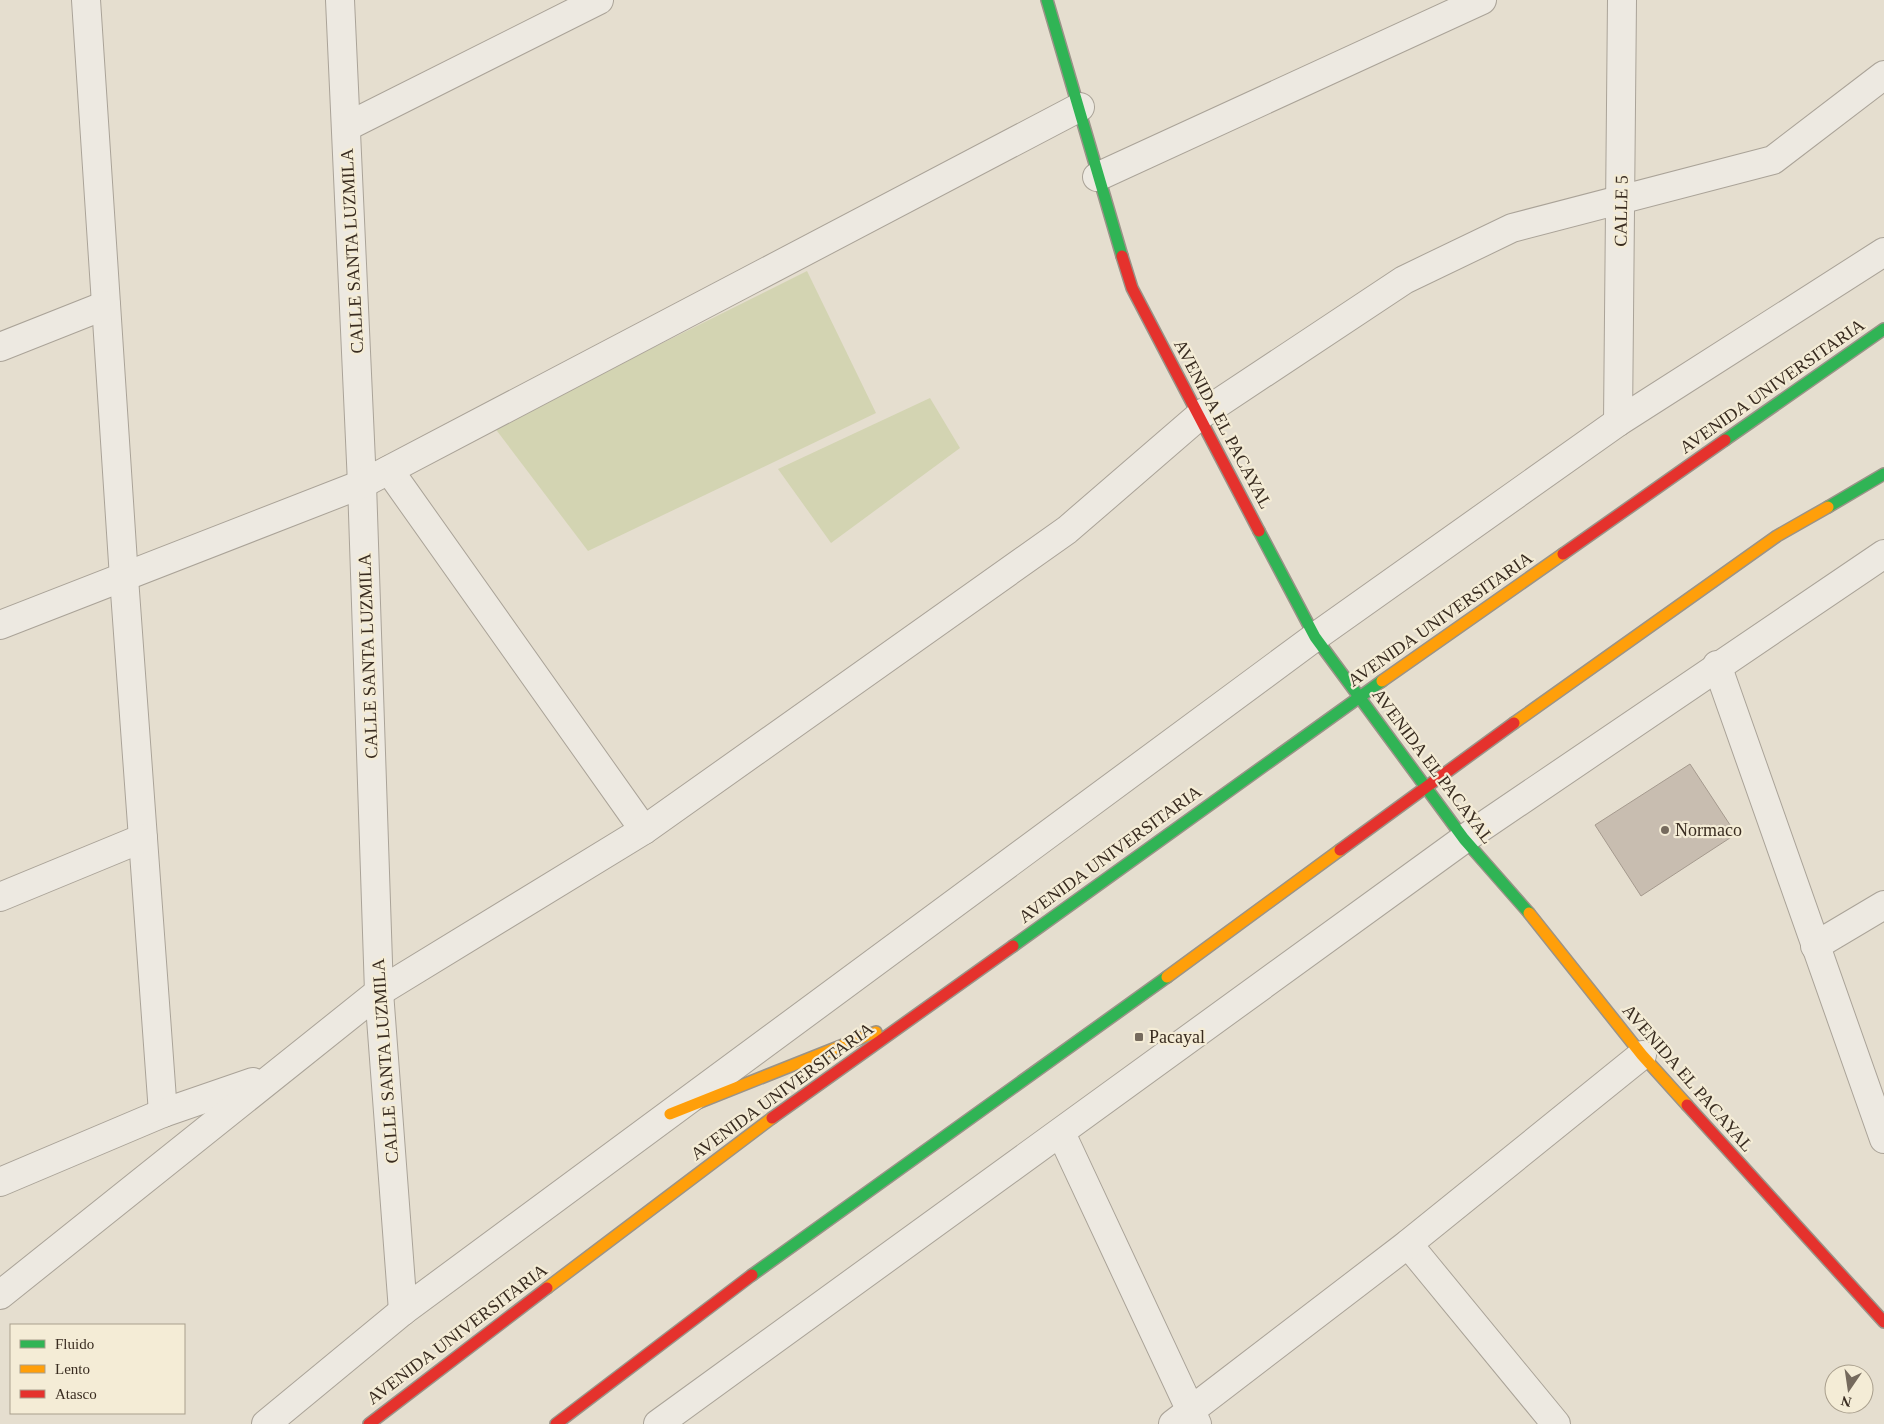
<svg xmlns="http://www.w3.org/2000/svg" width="1884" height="1424" viewBox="0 0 1884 1424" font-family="Georgia,serif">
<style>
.green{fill:#d3d4b2}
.building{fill:#c8bdb0;stroke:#a59a8e}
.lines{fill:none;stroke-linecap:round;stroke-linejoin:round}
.street-casing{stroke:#aaa398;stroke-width:30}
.fast-casing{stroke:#9a9388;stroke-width:14}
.slow-casing{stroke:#9a9388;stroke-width:14}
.jam-casing{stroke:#9a9388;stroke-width:14}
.street{stroke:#ede9e1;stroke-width:28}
.fast{stroke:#30b455;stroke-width:11}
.slow{stroke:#ff9f0a;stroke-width:11}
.jam{stroke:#e5322d;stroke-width:11}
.poi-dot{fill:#756a5d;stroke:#f4ecd6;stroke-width:2}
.labels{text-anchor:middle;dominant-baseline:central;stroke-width:4.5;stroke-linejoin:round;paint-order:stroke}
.street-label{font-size:18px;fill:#392c20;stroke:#f4ecd6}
.poi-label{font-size:18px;fill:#392c20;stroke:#f4ecd6;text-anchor:start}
</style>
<rect width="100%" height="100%" fill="#e5decf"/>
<g class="green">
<path d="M807,271l69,142 -288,138 -94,-124z"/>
<path d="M930,398l30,50 -129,95 -53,-74z"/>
</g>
<path class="building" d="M1690,764l46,70 -95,62 -46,-71z"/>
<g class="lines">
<g class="street-casing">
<g id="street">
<path d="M86,0l38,578 39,535"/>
<path d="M340,0l22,484 17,508 24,319"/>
<path d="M346,127l253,-127"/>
<path d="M1097,177l385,-177"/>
<path d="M0,347l106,-42"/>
<path d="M1618,422l4,-422"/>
<path d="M389,470l255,360"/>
<path d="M0,625l362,-141 718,-377"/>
<path d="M1717,665l167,474"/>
<path d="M0,897l143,-59"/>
<path d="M1815,946l69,-41"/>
<path d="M1061,1133l136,291"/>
<path d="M0,1182l163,-69 90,-31"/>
<path d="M1408,1244l148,180"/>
<path d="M0,1295l379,-303 265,-162 423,-300 132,-114 205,-136 108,-52 261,-68 111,-85"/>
<path d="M266,1424l137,-113 912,-674 303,-215 266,-170"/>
<path d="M658,1424l806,-585 420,-285"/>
<path d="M1173,1424l235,-180 234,-189"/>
</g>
</g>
<g class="fast-casing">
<g id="fast">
<path d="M1047,0l75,256"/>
<path d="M1725,440l159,-111"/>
<path d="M1828,507l56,-33"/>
<path d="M1259,531l56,106 149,202 65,74"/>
<path d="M1013,946l369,-265"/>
<path d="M752,1275l415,-298"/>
</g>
</g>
<g class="slow-casing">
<g id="slow">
<path d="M1382,681l181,-127"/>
<path d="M1514,723l263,-187 51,-29"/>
<path d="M1529,913l113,142 45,50"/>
<path d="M1167,977l173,-127"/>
<path d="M670,1114l206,-82"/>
<path d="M547,1288l225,-170"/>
</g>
</g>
<g class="jam-casing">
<g id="jam">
<path d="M1122,256l10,32 127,243"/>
<path d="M1563,554l162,-114"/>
<path d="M1340,850l174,-127"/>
<path d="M1687,1105l197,217"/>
<path d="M772,1118l241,-172"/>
<path d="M369,1424l178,-136"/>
<path d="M556,1424l196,-149"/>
</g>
</g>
<use href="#street" class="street"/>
<use href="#fast" class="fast"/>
<use href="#slow" class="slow"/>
<use href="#jam" class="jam"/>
</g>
<g class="poi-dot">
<circle cx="1665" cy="830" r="5"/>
<rect x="1134" y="1032" width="10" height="10" rx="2.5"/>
</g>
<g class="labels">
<g class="street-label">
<text transform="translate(1621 211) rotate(-89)">CALLE 5</text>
<text transform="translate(352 251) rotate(-93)">CALLE SANTA LUZMILA</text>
<text transform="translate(1772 386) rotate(-35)">AVENIDA UNIVERSITARIA</text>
<text transform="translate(1223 424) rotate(62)">AVENIDA EL PACAYAL</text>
<text transform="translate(1440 619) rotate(-35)">AVENIDA UNIVERSITARIA</text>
<text transform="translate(368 656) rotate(-92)">CALLE SANTA LUZMILA</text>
<text transform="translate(1433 766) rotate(53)">AVENIDA EL PACAYAL</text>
<text transform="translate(1110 854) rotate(-36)">AVENIDA UNIVERSITARIA</text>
<text transform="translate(385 1061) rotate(-94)">CALLE SANTA LUZMILA</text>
<text transform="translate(1688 1078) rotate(49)">AVENIDA EL PACAYAL</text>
<text transform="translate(782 1091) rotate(-36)">AVENIDA UNIVERSITARIA</text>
<text transform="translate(457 1334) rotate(-37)">AVENIDA UNIVERSITARIA</text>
</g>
<g class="poi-label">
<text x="1675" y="830">Normaco</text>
<text x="1149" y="1037">Pacayal</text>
</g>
</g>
<rect x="10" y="1324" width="175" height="90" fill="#f4ecd6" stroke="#a99f8d"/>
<rect x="20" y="1340" width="25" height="8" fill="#30b455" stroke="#a99f8d"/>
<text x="55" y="1349" font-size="15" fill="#392c20">Fluido</text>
<rect x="20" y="1365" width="25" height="8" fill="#ff9f0a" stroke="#a99f8d"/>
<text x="55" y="1374" font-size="15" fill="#392c20">Lento</text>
<rect x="20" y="1390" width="25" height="8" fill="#e5322d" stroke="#a99f8d"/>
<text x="55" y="1399" font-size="15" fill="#392c20">Atasco</text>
<g transform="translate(1849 1389) rotate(193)"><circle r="24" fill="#f4ecd6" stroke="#a99f8d"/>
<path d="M0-4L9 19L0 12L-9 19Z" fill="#756a5d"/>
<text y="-8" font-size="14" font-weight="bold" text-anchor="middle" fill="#392c20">N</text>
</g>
</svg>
